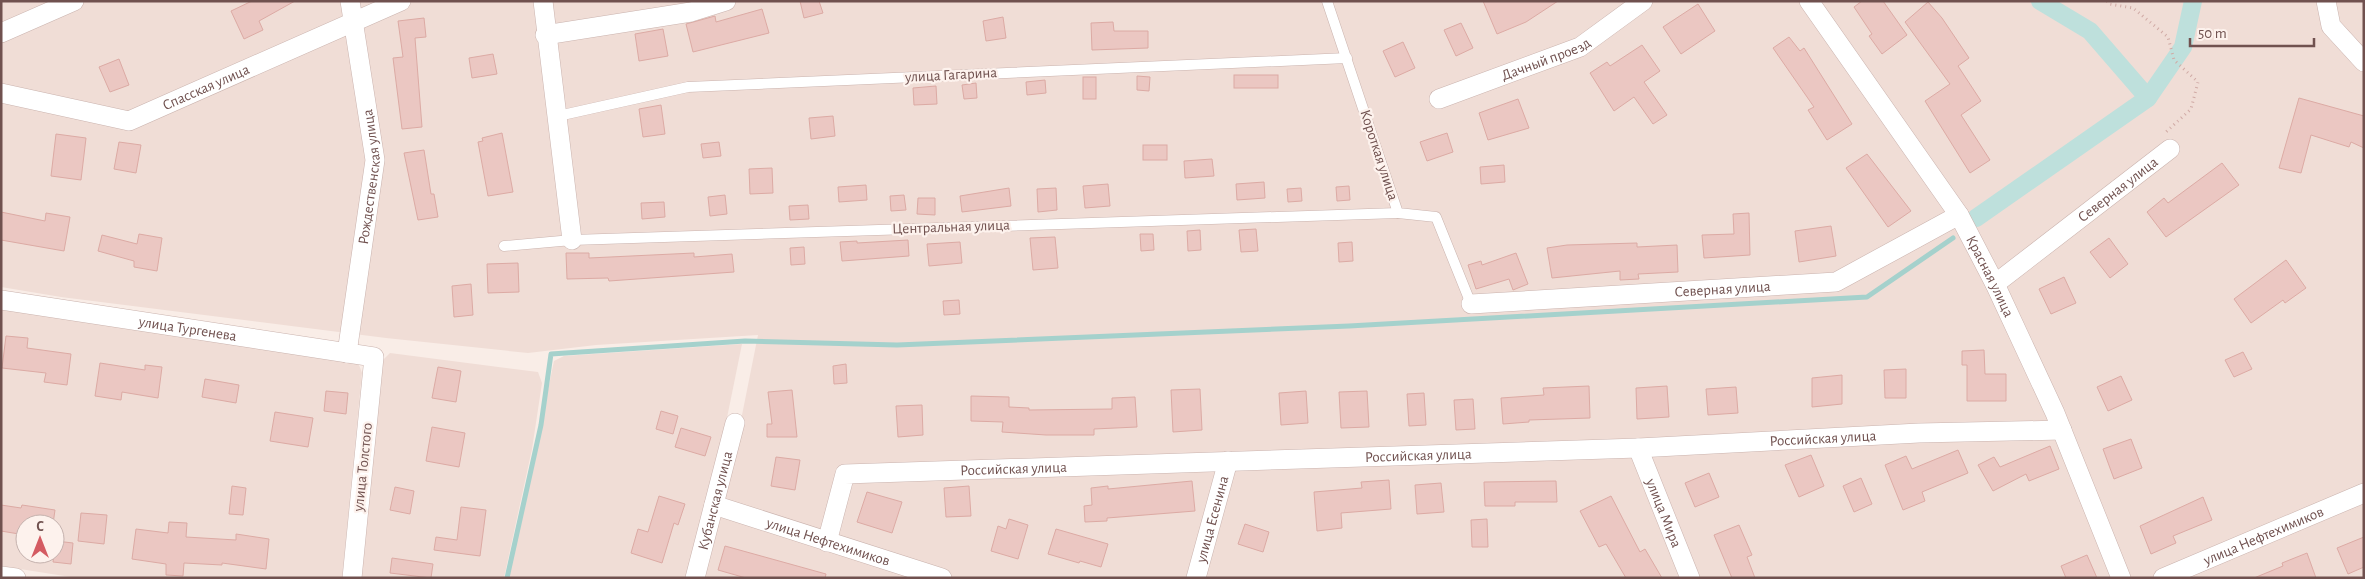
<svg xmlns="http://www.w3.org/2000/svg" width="2365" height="579" viewBox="0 0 2365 579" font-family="'Alegreya Sans',sans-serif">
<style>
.residential{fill:#f0ddd6;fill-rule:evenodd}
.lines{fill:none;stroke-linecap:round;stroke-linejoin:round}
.stream{stroke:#a5d1cc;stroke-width:5}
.canal{stroke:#bee0dc;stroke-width:18}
.building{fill:#ebc7c2;stroke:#dcaaa4}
.lane-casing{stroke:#cab3ae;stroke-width:11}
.street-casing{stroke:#cab3ae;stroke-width:20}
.path{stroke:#d0aaa5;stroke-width:3;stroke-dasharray:1 4;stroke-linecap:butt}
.lane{stroke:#fff;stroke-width:10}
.street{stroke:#fff;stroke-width:19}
.labels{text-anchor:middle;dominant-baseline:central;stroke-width:4.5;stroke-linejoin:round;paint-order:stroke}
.street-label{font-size:15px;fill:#70514f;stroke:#fdf2ed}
</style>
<rect width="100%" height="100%" fill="#f9ede7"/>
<g class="residential">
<path d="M1,1h2363v577h-1662l31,-118 25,-125 -162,10 -68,8 -142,-15 -325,-41 -60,-10z"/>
<path d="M1,303l350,56 8,6 3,8 -20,205h-265l-76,-12zM25,524h30v30h-30z"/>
<path d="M742,344l-24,118 -33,116h-176l45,-217 10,-5z"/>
<path d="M390,353l148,19 4,11 -10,66 -28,129h-148l25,-216z"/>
</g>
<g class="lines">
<path class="stream" d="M507,578l34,-153 10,-71 194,-13 152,4 452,-19 518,-29 86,-59"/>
<g class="canal">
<path d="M2040,1l50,30 58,67"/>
<path d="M1976,218l172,-120 35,-51 10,-46"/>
</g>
</g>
<g class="building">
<path d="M252,1h43l-36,20 4,9 -19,9 -13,-28z"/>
<path d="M800,1h19l4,12 -19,5z"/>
<path d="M1483,1h75l-32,21 -29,12z"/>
<path d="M1862,1h21l24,34 -25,19 -13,-18 3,-2 -18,-27z"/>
<path d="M1928,2l14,16 27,40 -11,8 23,35 -20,14 29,45 -20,13 -45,-72 25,-17 -45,-62z"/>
<path d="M1698,4l17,27 -34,23 -18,-27z"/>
<path d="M762,9l7,24 -76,19 -7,-28 29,-8 1,6z"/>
<path d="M1003,17l3,21 -20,3 -3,-20z"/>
<path d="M424,18l2,19 -11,1 7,89 -20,2 -9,-71 10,-1 -5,-36z"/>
<path d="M1113,22l1,9h34v17l-56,2 -1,-27z"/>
<path d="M1461,23l12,25 -17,8 -12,-26z"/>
<path d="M663,29l5,27 -29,5 -4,-27z"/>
<path d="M1789,37l11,14 4,-3 48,76 -25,16 -19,-30 6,-3 -41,-59z"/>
<path d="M1403,42l12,26 -20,9 -12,-26z"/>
<path d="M1642,45l18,26 -16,11 23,33 -14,9 -19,-27 -20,14 -24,-38 17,-11 3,4z"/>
<path d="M493,54l4,20 -25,4 -3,-20z"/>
<path d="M119,59l10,26 -19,7 -11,-25z"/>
<rect x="1234" y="75" width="44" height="13"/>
<path d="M1137,76l13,1 -1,14 -12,-1z"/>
<rect x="1083" y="77" width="13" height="22"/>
<path d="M1045,80l1,13 -19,2 -1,-13z"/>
<path d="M976,83l1,15 -13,1 -2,-14z"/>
<path d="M936,86l1,18 -23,1 -1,-17z"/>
<path d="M2299,98l65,18v32l-13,-6 -2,5 -38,-12 -10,38 -22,-5z"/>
<path d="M1518,99l11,29 -41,12 -9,-27z"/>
<path d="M661,105l4,29 -22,3 -4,-28z"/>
<path d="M833,116l2,20 -24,3 -2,-21z"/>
<path d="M502,133l11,59 -25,4 -10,-54 5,-1 -1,-3z"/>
<path d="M1447,133l6,19 -26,9 -7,-19z"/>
<path d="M56,134l30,4 -5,42 -30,-4z"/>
<path d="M119,142l22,3 -5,28 -22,-4z"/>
<path d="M719,142l2,14 -18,2 -2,-14z"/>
<rect x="1143" y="145" width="24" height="15"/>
<path d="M424,150l7,44h3l4,23 -20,3 -14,-67z"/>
<path d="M1867,154l44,57 -23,16 -42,-59z"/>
<path d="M1212,159l2,17 -29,2 -1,-17z"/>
<path d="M2222,163l17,22 -73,52 -19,-25 17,-14 4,5z"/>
<path d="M1504,165l1,17 -24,2 -1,-17z"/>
<path d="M772,168l1,25 -23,1 -1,-25z"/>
<path d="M1264,182l1,16 -28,2 -1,-16z"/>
<path d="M1108,184l2,22 -25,2 -2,-22z"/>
<path d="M866,185l1,15 -28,2 -1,-15z"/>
<path d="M1349,186l1,14 -13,1 -1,-14z"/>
<path d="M1009,188l2,18 -49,6 -2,-16z"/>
<path d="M1056,188l1,22 -19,2 -1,-23z"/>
<path d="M1301,188l1,13 -14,1 -1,-13z"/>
<path d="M725,195l2,19 -17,2 -2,-19z"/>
<path d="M904,195l2,15 -15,1 -1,-15z"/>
<path d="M918,198h17v17l-18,-1z"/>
<path d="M664,202l1,15 -23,2 -1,-16z"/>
<path d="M808,205l1,14 -19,1 -1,-14z"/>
<path d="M1,212l44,9 1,-8 24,4 -6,34 -63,-11z"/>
<path d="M1749,213l1,42 -46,3 -2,-23 32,-1 -1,-20z"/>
<path d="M1831,226l5,30 -37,6 -4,-31z"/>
<path d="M1256,229l2,22 -17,1 -2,-22z"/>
<path d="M1200,230l1,20 -13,1 -1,-20z"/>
<path d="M139,234l23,4 -5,33 -23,-4v-6l-36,-10 4,-16 35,9z"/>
<path d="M1140,234h13l1,16 -13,1z"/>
<path d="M1055,237l3,31 -25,2 -3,-32z"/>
<path d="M2109,238l19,26 -18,14 -20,-26z"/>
<path d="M908,240l1,16 -67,5 -2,-19 17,-1v2z"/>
<path d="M960,242l2,21 -33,3 -2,-22z"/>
<path d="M1352,242l1,19 -14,1 -1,-19z"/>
<path d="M1637,243v4l40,-2 1,27 -40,2 1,5 -19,1v-9l-68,7 -5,-30 20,-3z"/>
<path d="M804,247l1,17 -14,1 -1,-17z"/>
<path d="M566,253h23v5l105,-5v4l38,-3 2,18 -125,9 -1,-3 -41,1z"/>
<path d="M1516,253l12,31 -15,6 -4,-11 -33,10 -8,-24 13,-4 1,4z"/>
<path d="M2286,260l20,28 -21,15 -2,-3 -32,23 -17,-24z"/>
<path d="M518,263l1,29 -31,1 -1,-29z"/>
<path d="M2064,277l12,26 -25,11 -12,-25z"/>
<path d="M471,284l2,31 -19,2 -2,-31z"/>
<path d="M959,300l1,14 -16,1 -1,-14z"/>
<path d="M6,336l22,2 -1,10 44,6 -4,31 -23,-3 2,-9 -44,-5z"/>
<path d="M1984,350l1,24h21v27h-39v-36h-5v-14z"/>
<path d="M2243,352l9,17 -18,8 -9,-17z"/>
<path d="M100,363l45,7v-5l17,2 -4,31 -36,-6 -1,8 -26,-4z"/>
<path d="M846,364l1,19 -13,1 -1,-18z"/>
<path d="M438,367l23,4 -5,31 -24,-4z"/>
<path d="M1906,369v29h-21l-1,-28z"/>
<path d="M1842,375v29l-30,3v-29z"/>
<path d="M2121,376l11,24 -24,11 -11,-24z"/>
<path d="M205,379l34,6 -3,18 -34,-6z"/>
<path d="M1589,386l1,32 -61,2v2l-26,2 -2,-26 43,-3 -1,-7z"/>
<path d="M1667,386l2,31 -32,2 -1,-31z"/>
<path d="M1736,387l2,26 -30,2 -2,-26z"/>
<path d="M1200,389l2,41 -29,2 -2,-42z"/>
<path d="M792,390l5,47h-30v-13h5l-4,-32z"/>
<path d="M326,391l22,2 -2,21 -22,-3z"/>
<path d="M1306,391l2,32 -27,2 -2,-32z"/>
<path d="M1367,391l2,36 -28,1 -2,-36z"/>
<path d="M1424,393l2,32 -17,1 -2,-32z"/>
<path d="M971,396l38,1v10l20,1v2l83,-1v-11l23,-1 2,30 -43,2v6h-48l-44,-3 1,-10 -32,-1z"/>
<path d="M1473,399l2,30 -19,1 -2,-30z"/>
<path d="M922,405l1,30 -25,2 -2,-31z"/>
<path d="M661,411l17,5 -5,18 -17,-5z"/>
<path d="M275,412l38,6 -5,29 -38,-6z"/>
<path d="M432,427l33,6 -6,34 -33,-6z"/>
<path d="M681,428l30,9 -6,19 -30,-9z"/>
<path d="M2131,439l11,29 -28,11 -11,-30z"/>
<path d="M2050,446l9,23 -30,12 -3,-7 -33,17 -15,-26 16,-8 6,10z"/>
<path d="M1958,450l10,23 -46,19 3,9 -22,9 -18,-45 21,-9 6,13z"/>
<path d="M1811,455l13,31 -25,11 -14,-32z"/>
<path d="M776,457l24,3 -5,30 -24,-4z"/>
<path d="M1709,473l10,24 -24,10 -10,-24z"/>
<path d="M1861,478l11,26 -18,8 -11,-26z"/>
<path d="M1389,480l2,29 -50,4 1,15 -25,3 -3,-39 48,-4 -1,-6z"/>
<path d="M1192,481l3,30 -88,7v3l-22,1 -1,-16 8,-1 -1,-17 17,-2v3z"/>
<path d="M1556,481l1,21h-42v4h-30l-1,-24z"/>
<path d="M1441,483l3,29 -27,2 -2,-29z"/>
<path d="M232,486l14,2 -3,27 -14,-1z"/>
<path d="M969,486l2,30 -25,1 -2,-29z"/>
<path d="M395,487l19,4 -4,23 -20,-4z"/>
<path d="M867,492l35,10 -10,31 -35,-11z"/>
<path d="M659,496l26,8 -7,21 -4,-2 -12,40 -31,-10 7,-24 10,3z"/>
<path d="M1611,496l29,56 5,-3 17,29h-36l-20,-34 -7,3 -19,-36z"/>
<path d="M2203,497l9,23 -39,16 3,7 -25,11 -11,-28z"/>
<path d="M1,505l20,3 1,-3 33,5 -2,14h-28v11l-24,-4z"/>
<path d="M461,507l25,3 -6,46 -46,-6 2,-13 21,3z"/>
<path d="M81,513l26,2 -3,29 -26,-3z"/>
<path d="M1009,519l19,6 -10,34 -27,-8 7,-25 8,3z"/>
<path d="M1487,519l1,28h-16l-1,-27z"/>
<path d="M169,522l18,1 -1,14 50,3v-6l33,5 -3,30 -44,-6v2l-38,-2 -1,13 -17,-1v-11l-34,-5 4,-30 32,4z"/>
<path d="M1245,524l24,8 -6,20 -25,-8z"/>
<path d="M1739,525l13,30 -5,2 8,21h-23l-18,-43z"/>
<path d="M1056,529l52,15 -7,23 -21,-6 -1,2 -31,-9z"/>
<path d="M2364,537v30l-16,7 -11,-26z"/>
<path d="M56,541l17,2 -2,21 -18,-2z"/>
<path d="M725,546l101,28 -1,4h-79l-28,-8z"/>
<path d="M2307,553l9,25h-62l29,-12 -1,-3z"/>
<path d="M2087,555l10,23h-31l-5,-12z"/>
<path d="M392,558l41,6 -2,14 -41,-5z"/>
</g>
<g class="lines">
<g class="lane-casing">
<g id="lane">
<path d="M1327,1l71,212 38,4 35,87"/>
<path d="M558,116l130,-29 659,-29"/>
<path d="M504,246l68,-6 826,-27"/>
</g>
</g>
<g class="street-casing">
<g id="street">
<path d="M543,1l29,239"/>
<path id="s1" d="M1809,1l150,214 36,69 60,129 66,165"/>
<path d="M2326,1l5,25 33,36"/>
<path d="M1,33l73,-32"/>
<path d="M545,35l146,-23 35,-11"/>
<path id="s2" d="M1,93l128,28 272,-120"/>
<path id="s3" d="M1439,99l141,-52 63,-46"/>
<path id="s4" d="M1995,284l175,-135"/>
<path id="s5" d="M1,300l373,57 -22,221"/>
<path id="s6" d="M1471,304l365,-22 123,-67"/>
<path id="s7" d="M347,353l28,-193 -25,-159"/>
<path id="s8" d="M1638,448l52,130"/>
<path id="s9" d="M714,505l228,73"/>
<path id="s10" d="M827,542l18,-68 793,-26 281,-15 143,-3"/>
<path d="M1,576l15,2"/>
<path id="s11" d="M695,578l40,-155"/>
<path id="s12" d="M1196,578l32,-117"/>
<path id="s13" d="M2163,578l201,-85"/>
</g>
</g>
<path class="path" d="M2107,1l2,3 24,4 35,29 6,23 24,22 -7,27 -25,23"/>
<use href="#lane" class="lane"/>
<use href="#street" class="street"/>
</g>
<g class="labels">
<g class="street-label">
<text stroke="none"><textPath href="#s3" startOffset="114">Дачный проезд</textPath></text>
<text transform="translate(951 75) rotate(-3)">улица Гагарина</text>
<text stroke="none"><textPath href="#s2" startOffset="215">Спасская улица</textPath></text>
<text transform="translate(1379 155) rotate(72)">Короткая улица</text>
<text stroke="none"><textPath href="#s7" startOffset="178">Рождественская улица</textPath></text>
<text stroke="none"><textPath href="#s4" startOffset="155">Северная улица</textPath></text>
<text transform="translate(951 227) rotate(-2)">Центральная улица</text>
<text stroke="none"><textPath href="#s1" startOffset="330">Красная улица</textPath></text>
<text stroke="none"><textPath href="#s6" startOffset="252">Северная улица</textPath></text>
<text stroke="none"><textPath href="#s5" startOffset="189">улица Тургенева</textPath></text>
<text stroke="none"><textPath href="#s10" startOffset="1049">Российская улица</textPath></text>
<text stroke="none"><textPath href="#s10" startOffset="644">Российская улица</textPath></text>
<text transform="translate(363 467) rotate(-84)">улица Толстого</text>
<text stroke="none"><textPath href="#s10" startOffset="239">Российская улица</textPath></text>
<text stroke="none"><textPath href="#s11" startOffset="80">Кубанская улица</textPath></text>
<text stroke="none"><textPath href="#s8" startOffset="70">улица Мира</textPath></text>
<text stroke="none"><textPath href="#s12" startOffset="61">улица Есенина</textPath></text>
<text stroke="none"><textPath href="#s13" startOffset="109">улица Нефтехимиков</textPath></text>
<text stroke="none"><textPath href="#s9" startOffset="120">улица Нефтехимиков</textPath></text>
</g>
</g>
<rect width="2365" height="579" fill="none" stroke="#70514f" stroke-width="5"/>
<g transform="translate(40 539)"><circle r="24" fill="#fdf2ed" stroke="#c5b2ae"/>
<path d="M0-4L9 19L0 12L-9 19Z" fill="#d45b62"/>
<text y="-8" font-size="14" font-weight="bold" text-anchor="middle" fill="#70514f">С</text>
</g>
<path d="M2190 38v8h124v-8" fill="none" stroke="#70514f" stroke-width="2.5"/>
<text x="2198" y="38" font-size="15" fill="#70514f" stroke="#fdf2ed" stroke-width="4" paint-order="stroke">50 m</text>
</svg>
